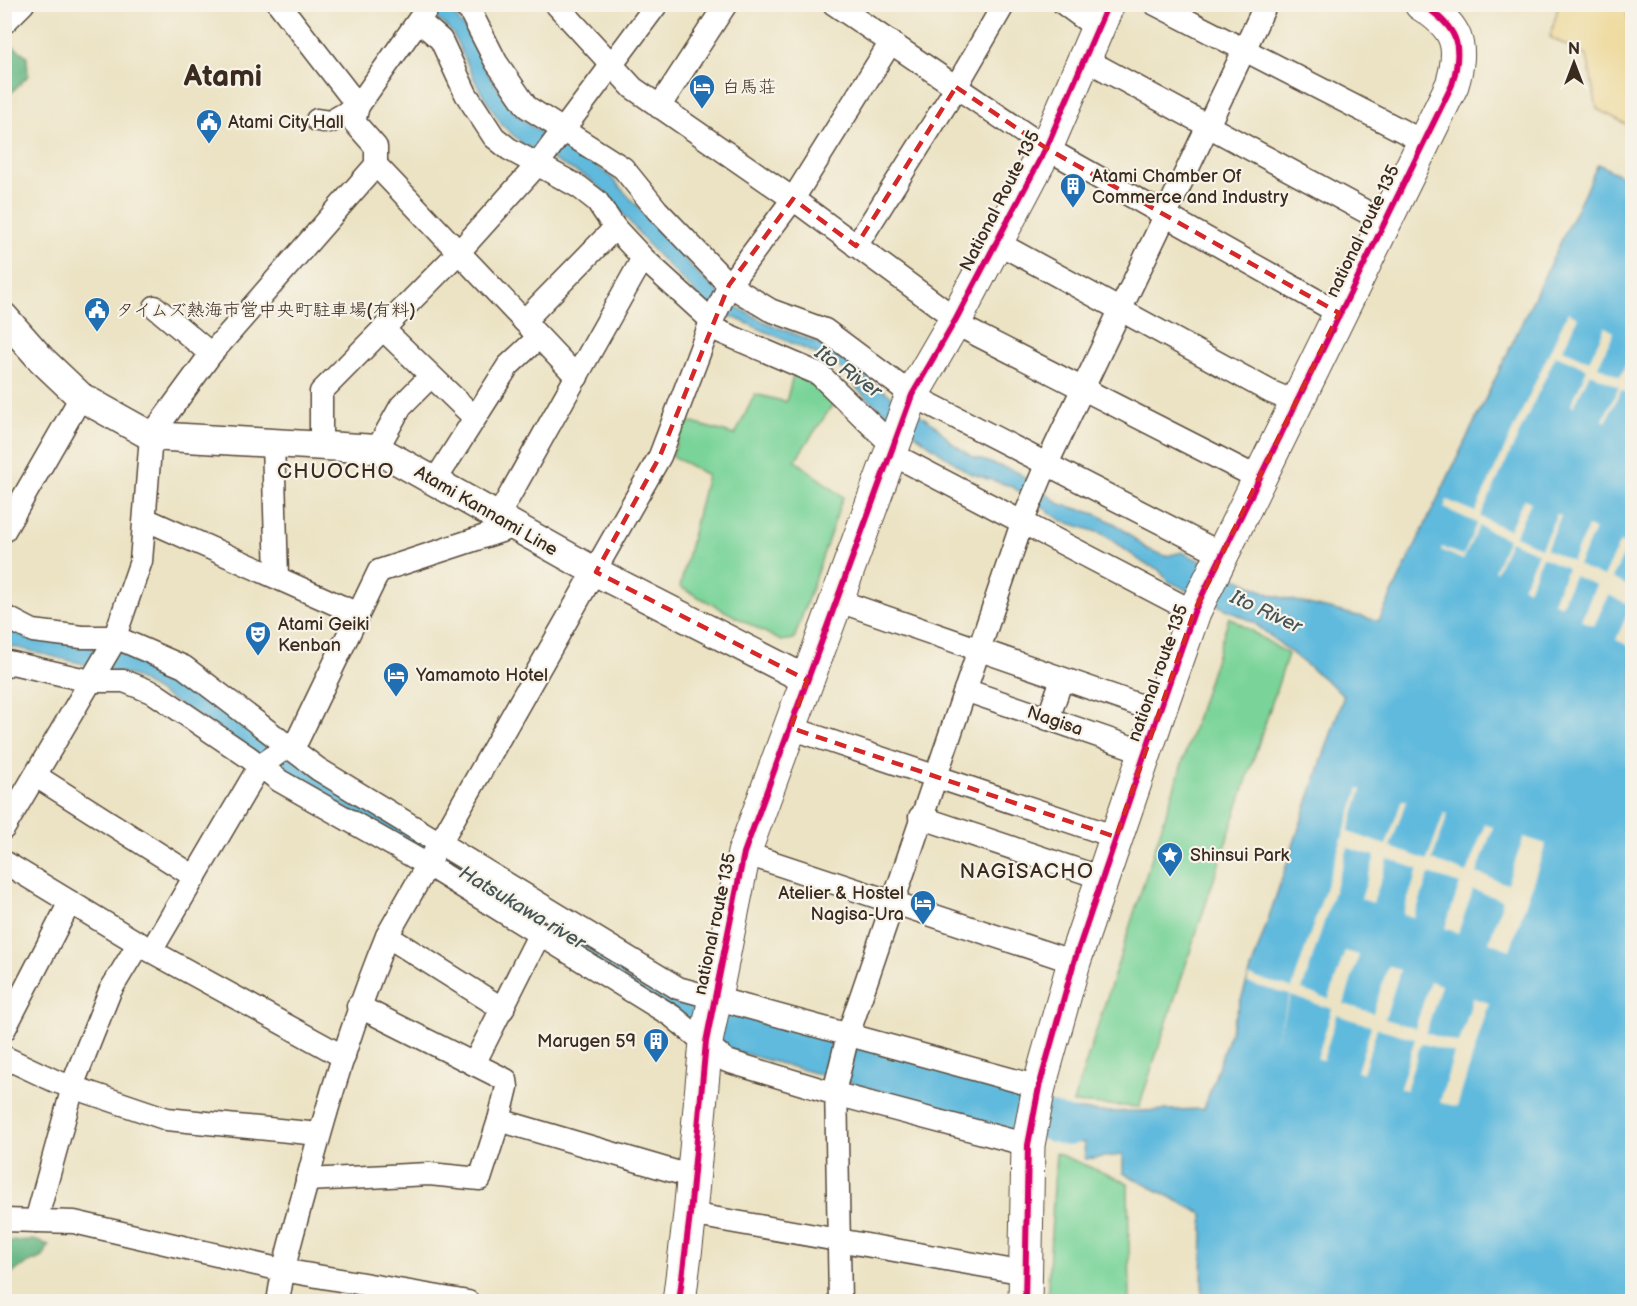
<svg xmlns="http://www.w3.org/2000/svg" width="1637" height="1306" viewBox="0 0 1637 1306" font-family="'Balsamiq Sans','Klee One',sans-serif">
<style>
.green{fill:#7ad49a;stroke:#5a7f5c;stroke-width:1.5}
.forest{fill:#63b682;stroke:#4f7050;stroke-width:1.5}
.sand{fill:#eeda9e;stroke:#94825e;stroke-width:1.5}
.water{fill:#60badd;stroke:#4e727e;stroke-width:1.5}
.pier{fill:#ece3c4}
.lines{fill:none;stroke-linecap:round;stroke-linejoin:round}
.river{stroke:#60badd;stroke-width:38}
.minor-casing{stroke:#564637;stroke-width:25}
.major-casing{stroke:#564637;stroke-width:31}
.highway-casing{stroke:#564637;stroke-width:35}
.minor{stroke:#fff;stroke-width:22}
.major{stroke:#fff;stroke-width:28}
.highway{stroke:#fff;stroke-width:33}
.cycleway-casing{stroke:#f7f3e8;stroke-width:10}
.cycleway{stroke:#d6006c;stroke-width:6}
.marked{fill:none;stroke:#d62828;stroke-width:4.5;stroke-dasharray:12 8;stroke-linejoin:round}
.labels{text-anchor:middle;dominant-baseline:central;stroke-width:4.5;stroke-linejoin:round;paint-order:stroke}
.poi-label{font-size:18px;fill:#3b2a1e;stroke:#f7f3e8;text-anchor:start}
.street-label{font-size:18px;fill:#3b2a1e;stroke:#f7f3e8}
.water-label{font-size:20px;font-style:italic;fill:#465557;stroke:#f7f3e8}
.quarter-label{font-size:21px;letter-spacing:1.5px;fill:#3b2a1e;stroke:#f7f3e8}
.town-label{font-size:30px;font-weight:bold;fill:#3b2a1e;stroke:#f7f3e8}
</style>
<rect width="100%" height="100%" fill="#f7f3e8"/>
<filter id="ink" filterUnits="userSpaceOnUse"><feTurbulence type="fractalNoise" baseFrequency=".0167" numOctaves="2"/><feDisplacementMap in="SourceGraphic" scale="12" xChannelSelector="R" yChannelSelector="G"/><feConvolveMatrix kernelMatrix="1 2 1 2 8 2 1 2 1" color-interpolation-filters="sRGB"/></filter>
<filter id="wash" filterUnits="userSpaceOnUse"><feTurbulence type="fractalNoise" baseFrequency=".008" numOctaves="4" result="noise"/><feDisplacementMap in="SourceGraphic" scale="24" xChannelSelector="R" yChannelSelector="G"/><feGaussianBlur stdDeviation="1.35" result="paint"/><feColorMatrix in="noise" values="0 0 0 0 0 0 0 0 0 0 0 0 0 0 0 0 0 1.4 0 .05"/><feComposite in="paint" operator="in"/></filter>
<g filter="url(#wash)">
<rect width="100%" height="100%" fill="#ece3c4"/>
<g class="green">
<path d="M793,375l23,11 18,17 -39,57 48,37 -49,142 -13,2 -101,-54 27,-112 -35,-19 13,-35 50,14 20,-41 31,8z"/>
<path d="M1229,617l59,37 -149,453 -66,-4z"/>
<path d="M1056,1153l72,30 2,118h-83z"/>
</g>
<g class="forest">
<path d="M5,46h8l14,10 1,20 -23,23z"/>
<path d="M34,1240l15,5 -6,12c-15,6 -32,12 -38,28v-44z"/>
</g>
<path class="sand" d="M1553,5h72l7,31v91l-35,-18 -10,-53 -37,-19 8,-29z"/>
<g class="water">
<path d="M411,5h30l10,6 15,19 22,44 28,39 15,13 59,35 21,16 87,97 37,32 30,16 65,26 54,43 51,34 17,18 21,14 44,15 43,32 36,10 21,11 30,24 19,7 16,-4 89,43 108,26 219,-457 34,17v1120h-430l1,-87 -80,-41v-18l-38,4 -1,-16 -25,-3 6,-31 39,3 100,-3 140,-414 -91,-73 -85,-41 -10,-12 -13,-5 -42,-30 -40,-13 -52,-35 -42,-13 -85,-61 -26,-22 -7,-12 -17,-16 -126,-56 -57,-58 -45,-55 -18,-15 -64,-33 -22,-20 -24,-38 -25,-53 -10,-11z"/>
<path d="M4,618l22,16 118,23 531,336 325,94 -7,35 -262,-72 -598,-374 -128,-31z"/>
</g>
<g class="pier">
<path d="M1568,312l10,5 -15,32 26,12 16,-34 9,5 -16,34 22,11 12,-25v43l-11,-5 -15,32 -3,-2 16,-33 -29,-14 -16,33 -3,-1 16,-36 -31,-14 -76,162 29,13 15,-31 7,3 -16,34 26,12 16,-34 4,2 -15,33 26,12 16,-34 7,3 -17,35 25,12 17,-35 8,4 -16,32 20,10v59l-16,-7 15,-35 -23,-10 -14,31 -13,-6 15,-35 -22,-9 -13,30 -8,-4 14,-34 -25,-11 -14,33 -5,-3 15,-34 -28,-12 -14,31 -2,-1 14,-32 -29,-13 -16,34 -22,-10 1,-3 21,9 14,-33 -33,-15 3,-8 28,12z"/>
<path d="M1359,788l3,1 -14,43 38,13 16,-45 4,1 -16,46 37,13 17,-47 4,1 -16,46 35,13 18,-49 8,3 -16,46 30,11 17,-47 22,7 -36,106 -21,-8 14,-42 -30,-10 -15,43 -13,-5 15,-44 -31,-10 -15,44 -11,-4 15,-45 -30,-10 -15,44 -12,-4 14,-43 -27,-8 -46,142 27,9 16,-48 14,4 -15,49 29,9 15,-47 12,4 -15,49 30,9 15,-47 11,4 -15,48 33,10 14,-45 16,5 -32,104 -17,-5 14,-49 -33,-10 -15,47 -6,-2 15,-49 -38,-11 -14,45 -6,-1 14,-46 -34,-11 -14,45 -6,-1 15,-50 -41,-13 -17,48 16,-49 -43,-12 2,-7 43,12z"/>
</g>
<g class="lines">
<path class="river" d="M948,1093l120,34"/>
</g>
</g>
<g filter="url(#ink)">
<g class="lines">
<g class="minor-casing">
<g id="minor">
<path d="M279,4l79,102 -28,16 -13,-2"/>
<path d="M462,4l8,7 26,51 31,45 96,61 34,42 72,75 41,25 55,20 87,65 310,159"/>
<path d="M556,4l77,84 160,111 163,120"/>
<path d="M834,4l212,144 293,165"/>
<path d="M1064,4l34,25"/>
<path d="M1155,4l269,138"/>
<path d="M419,21l22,19 25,54 28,43 15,12 70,38 18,14 18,27 28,30 69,63"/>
<path d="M4,23l19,-19"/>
<path d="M1085,59l300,163"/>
<path d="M659,107l67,-103"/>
<path d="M376,165l201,212"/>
<path d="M996,242l275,150 24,10"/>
<path d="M856,246l93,-147 55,-95"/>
<path d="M155,307l56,47"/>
<path d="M524,321l91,-93"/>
<path d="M954,323l306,156"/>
<path d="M709,327l110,47 74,72"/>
<path d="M384,330l91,88"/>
<path d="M273,443l4,133"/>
<path d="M321,445v-53l137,-139 79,-88 120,-161"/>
<path d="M377,449l24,-43 29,-29"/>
<path d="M890,453l304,159"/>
<path d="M435,481l73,-115 31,-29"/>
<path d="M497,518l146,-260"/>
<path d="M145,519l213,95"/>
<path d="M4,531l77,-134"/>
<path d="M839,601l320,111"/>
<path d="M4,616l29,15 49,6h33l69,30 134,102 360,219 361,99"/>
<path d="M4,667l4,-5 82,19h34l30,12 93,63 33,25 146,83 246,152 55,45 109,33 192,51"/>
<path d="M965,690l180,62"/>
<path d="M1048,719l14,-40"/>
<path d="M791,728l325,109"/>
<path d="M36,776l159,101"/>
<path d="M920,817l182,61"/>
<path d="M4,828l108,-183 29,-84 10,-125 60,-82 165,-189v-18l-22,-25 4,-16 72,-102"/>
<path d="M744,853l330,109"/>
<path d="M4,862l147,89 193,106"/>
<path d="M387,936l116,73"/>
<path d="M151,951l108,-184 39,-28 81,-168 134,-44"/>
<path d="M358,1006l148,74 1,7 -8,33 194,57"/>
<path d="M4,1030l66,-128"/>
<path d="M4,1057l51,24 112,38 152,15"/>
<path d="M474,1064l66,-131"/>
<path d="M307,1180l122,-6 51,5 19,-59"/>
<path d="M690,1214l335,59"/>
<path d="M4,1220l70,2 208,48 186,32"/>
<path d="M36,1221l40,-145 34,-85 29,-48"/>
<path d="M278,1302c6,-43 19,-83 30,-124 22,-83 47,-164 79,-242l273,-480 49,-129 20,-42 64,-86 98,-157"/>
<path d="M840,1302l-4,-218 12,-49 174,-512 22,-53 222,-466"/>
</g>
</g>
<g class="major-casing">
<path id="major" d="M4,317l37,42 40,38 70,39 226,13 219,123 211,108"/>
</g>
<g class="highway-casing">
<g id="highway">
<path d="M679,1302l11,-88 16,-172 38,-189 168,-458 44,-76 90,-171 62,-144"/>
<path d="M1025,1302l3,-157 11,-58 35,-125 85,-250 35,-100 258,-527c12,-40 6,-58 -31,-81"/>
</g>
</g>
<use href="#minor" class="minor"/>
<use href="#major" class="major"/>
<use href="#highway" class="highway"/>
<g class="cycleway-casing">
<g id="cycleway">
<path d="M679,1302l11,-88 16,-172 38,-189 168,-458 44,-76 90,-171 62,-144"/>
<path d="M1025,1302l3,-157 11,-58 35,-125 85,-250 35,-100 258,-527c12,-40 6,-58 -31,-81"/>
</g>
</g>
<use href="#cycleway" class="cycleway"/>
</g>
</g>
<path class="marked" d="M956,87l90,61 293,165 -145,299 -78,225 -325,-109 16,-48 -211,-108 64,-116 69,-171 64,-86 63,47z"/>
<defs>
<g id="hotel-pin" transform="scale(1.35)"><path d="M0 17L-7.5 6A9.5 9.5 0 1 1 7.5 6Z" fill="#1f6fb2" stroke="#f7f3e8"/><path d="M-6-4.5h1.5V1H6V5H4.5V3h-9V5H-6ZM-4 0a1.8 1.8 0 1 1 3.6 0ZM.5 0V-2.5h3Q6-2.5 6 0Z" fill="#fff"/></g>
<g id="civic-pin" transform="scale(1.35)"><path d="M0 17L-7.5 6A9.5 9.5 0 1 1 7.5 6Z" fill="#1f6fb2" stroke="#f7f3e8"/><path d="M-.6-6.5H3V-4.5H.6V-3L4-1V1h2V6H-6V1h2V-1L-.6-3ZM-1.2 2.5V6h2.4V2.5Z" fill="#fff"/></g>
<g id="building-pin" transform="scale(1.35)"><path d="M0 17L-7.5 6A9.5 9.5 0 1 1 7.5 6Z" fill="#1f6fb2" stroke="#f7f3e8"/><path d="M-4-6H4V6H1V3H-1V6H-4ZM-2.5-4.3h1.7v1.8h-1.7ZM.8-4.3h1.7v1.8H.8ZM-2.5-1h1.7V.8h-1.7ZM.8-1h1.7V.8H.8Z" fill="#fff"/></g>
<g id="theatre-pin" transform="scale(1.35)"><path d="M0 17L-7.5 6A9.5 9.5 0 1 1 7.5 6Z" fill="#1f6fb2" stroke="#f7f3e8"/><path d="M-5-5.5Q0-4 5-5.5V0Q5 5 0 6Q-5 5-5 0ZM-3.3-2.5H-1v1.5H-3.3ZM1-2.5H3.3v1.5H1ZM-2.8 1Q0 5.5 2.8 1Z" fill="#fff"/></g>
<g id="sight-pin" transform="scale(1.35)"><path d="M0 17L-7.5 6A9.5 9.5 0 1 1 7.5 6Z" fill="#1f6fb2" stroke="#f7f3e8"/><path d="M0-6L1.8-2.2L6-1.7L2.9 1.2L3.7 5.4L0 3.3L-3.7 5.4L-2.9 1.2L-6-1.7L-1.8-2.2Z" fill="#fff"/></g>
</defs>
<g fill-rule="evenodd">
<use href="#hotel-pin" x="702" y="87"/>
<use href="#civic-pin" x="209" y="122"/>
<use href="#building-pin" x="1073" y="186"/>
<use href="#civic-pin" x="97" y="310"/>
<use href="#theatre-pin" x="258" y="634"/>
<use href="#hotel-pin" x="396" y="675"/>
<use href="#sight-pin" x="1170" y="855"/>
<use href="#hotel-pin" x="923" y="903"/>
<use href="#building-pin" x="656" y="1041"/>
</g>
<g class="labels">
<g class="poi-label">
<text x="722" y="87">白馬荘</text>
<text x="228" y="122">Atami City Hall</text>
<text x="1092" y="176">Atami Chamber Of<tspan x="1092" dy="21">Commerce and Industry</tspan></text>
<text x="116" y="310">タイムズ熱海市営中央町駐車場(有料)</text>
<text x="278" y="624">Atami Geiki<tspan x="278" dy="21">Kenban</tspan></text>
<text x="416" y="675">Yamamoto Hotel</text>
<text x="1190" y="855">Shinsui Park</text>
<text x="904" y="893" text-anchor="end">Atelier &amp; Hostel<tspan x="904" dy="21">Nagisa-Ura</tspan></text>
<text x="636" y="1041" text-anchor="end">Marugen 59</text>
</g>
<g class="street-label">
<text transform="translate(1000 201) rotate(-63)">National Route 135</text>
<text transform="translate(1363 231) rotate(-64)">national route 135</text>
<text transform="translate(486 511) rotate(30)">Atami Kannami Line</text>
<text transform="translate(1158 673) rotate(-70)">national route 135</text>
<text transform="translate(1055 721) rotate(19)">Nagisa</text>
<text transform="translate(715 924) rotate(-78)">national route 135</text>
</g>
<g class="water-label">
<text transform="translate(848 372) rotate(35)">Ito River</text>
<text transform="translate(1266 612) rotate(25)">Ito River</text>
<text transform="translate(522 908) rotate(31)">Hatsukawa river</text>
</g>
<g class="quarter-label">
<text x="336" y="471">CHUOCHO</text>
<text x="1027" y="871">NAGISACHO</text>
</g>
<g class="town-label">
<text x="223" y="77">Atami</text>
</g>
</g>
<rect width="1637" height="1306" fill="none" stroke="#f7f3e8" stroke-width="24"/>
<g transform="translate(1574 63)" stroke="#f7f3e8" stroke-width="4.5" paint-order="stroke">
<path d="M0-4.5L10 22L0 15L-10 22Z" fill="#3b2a1e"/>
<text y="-9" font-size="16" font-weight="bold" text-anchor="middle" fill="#3b2a1e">N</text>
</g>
</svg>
